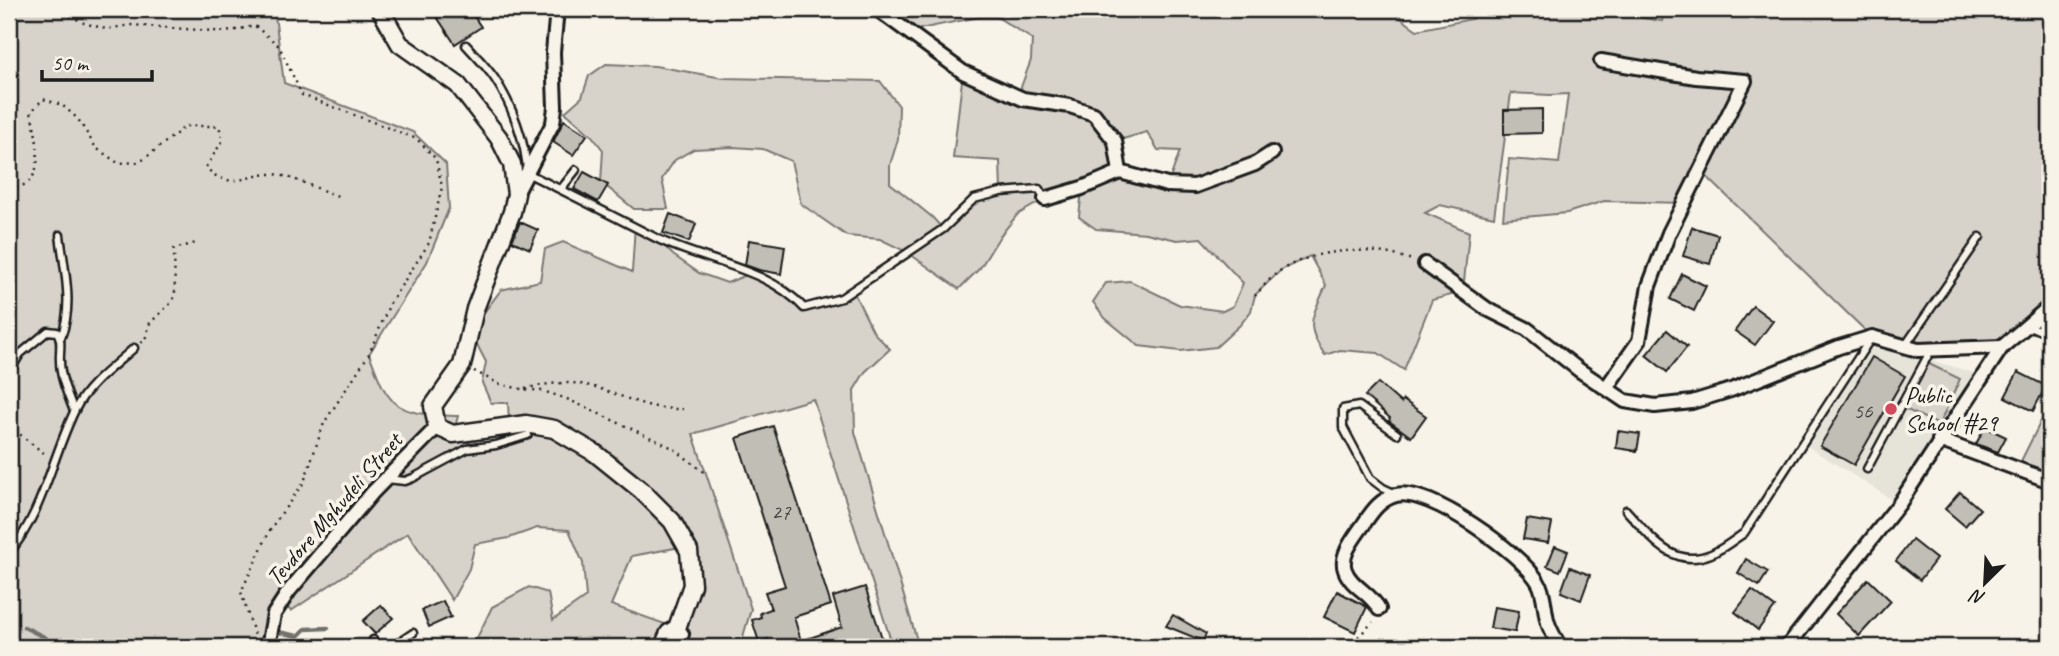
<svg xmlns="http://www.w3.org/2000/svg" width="2059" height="656" viewBox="0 0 2059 656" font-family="Caveat,sans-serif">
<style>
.built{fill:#e6e3d9}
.green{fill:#d7d3cb;stroke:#7a7874;stroke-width:2;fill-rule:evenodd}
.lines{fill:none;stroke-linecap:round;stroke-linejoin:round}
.stream{stroke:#72716c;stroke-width:4.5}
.building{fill:#c0beb5;stroke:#1c1c1c;stroke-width:2}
.service-casing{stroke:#1c1c1c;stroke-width:11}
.minor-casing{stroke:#1c1c1c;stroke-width:18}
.tertiary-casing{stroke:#1c1c1c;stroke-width:21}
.path{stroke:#1c1c1c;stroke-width:2.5;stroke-dasharray:2 5;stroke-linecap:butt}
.service{stroke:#f7f3e8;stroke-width:6}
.minor{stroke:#f7f3e8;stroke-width:12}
.tertiary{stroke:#f7f3e8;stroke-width:16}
.poi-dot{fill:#d1495b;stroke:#f7f3e8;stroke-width:2.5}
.labels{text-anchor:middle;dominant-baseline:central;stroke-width:7;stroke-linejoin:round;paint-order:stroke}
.number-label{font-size:21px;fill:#454442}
.poi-label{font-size:24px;fill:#1c1c1c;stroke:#f7f3e8;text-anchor:start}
.street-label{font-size:24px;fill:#1c1c1c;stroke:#f7f3e8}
</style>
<rect width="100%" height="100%" fill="#f7f3e8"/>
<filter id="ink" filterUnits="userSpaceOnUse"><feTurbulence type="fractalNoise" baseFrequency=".0143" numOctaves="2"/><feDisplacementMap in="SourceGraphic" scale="14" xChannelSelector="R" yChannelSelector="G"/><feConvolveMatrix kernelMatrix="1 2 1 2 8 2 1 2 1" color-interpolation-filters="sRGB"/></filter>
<g filter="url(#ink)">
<path class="built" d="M1874,343l100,30 -80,128 -87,-55z"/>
<g class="green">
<path d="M9,9h278l-12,7 9,67 129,49 33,32 3,44 -22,54 -58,92c6,13 10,29 18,40 15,23 47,21 71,22l-3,11h-16l36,19 35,-5 -2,-38h-17l-9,-20 4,-21 -16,-31 31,-41 39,-9 5,-32 18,-7 69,30 3,-47 22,13 16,17 26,18 28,10 22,-9 21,9 34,25 25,-6 23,-13 22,44 16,16 -25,23 -11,18 1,42 64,215h-26l-80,-248 -120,35 58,175 -11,38h-273l10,-9 15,-31 37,-20 19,6 5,27 33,-23 -3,-34 -14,-33 -32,-2 -28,10 -34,6 -6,25 -17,31 -44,-67 -117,78 -9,-8 -14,44h-259zM686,546l5,20 -15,62 -65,-23 21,-49z"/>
<path d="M876,9h520l7,11 14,10 55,-11 3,-10h113l74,12 3,-12h385v90l-3,15 3,2v190l-51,46 -81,-2 -46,-13 -171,-166 -17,32 -80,-2 -37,12 -64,6 6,-60 50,4 9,-69 -18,1 -39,-2 -17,124 -54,-12 -15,8 44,19 -6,60 -31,8 -28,70 -26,-17 -38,-3 -15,5c-22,-31 -12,-38 1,-70l-16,-29 -29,14 -26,25 -4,16 -11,14 -24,22 -36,4 -41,-5 -34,-28 -12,-16 13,-19 24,-2 50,24 43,6 10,-5 10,-23 -42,-45 -24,2 -31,-7 -50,-4 -17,-12 3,-28 -37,10 -28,16 -17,21 -20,32 -21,21 -52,-37 -27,-13 -33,-3 -46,-32 -10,-43 -28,-12 -30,-2 -39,2 -19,11 -13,19 6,30h-34l-33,-27 2,-32 -11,-14 -27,-24 17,-15 7,-21 17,-12 49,2 68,12 157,3 19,25 -1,33 -8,26v18l42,34 11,12 31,-30 27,-7 -1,-31 -47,-3 10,-86 60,26 -2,-11 10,-27 1,-21 -35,-22h-18l-69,14zM1147,132l11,18 22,1 -12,33 -48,-12 -4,-31z"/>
<path d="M1927,363l33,16 -21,46 -34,-16z"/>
<path d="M2050,403v78l-33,-12z"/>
</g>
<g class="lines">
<g class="stream">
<path d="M24,627l22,11 5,9"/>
<path d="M274,634l4,-2 20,4 7,-7 23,-1"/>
<path d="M248,647l18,-9"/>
</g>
</g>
<g class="building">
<path d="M450,9h19l12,18 -26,17 -18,-27z"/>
<path d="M1542,109v24l-38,1v-24z"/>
<path d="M564,120l23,15 -14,20 -20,-13z"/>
<path d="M584,172l24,13 -10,17 -24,-13z"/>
<path d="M670,214l26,10 -7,18 -26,-9z"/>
<path d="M520,222l18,8 -8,19 -18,-8z"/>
<path d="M1692,227l26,8 -8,29 -27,-8z"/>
<path d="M749,240l36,6 -4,28 -22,-4 -14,-5z"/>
<path d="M1682,274l24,12 -12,25 -24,-12z"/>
<path d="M1753,306l20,15 -18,24 -20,-14z"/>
<path d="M1667,330l20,17 -20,25 -21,-17z"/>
<path d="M1872,357l33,19 -51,89 -34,-19z"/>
<path d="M2018,372l28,14 -13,25 -28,-14z"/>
<path d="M1378,383l23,20 2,-3 23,16 -15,21 -22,-16 1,-3 -25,-22z"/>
<path d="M773,426l58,179 -37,12 7,24 41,-14 -9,-30 32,-10 20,60h-114l-3,-8 -9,3 -7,-22 9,-3 -1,-4 11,-4 -6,-17 20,-6 -48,-148z"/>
<path d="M1985,427l21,10 -8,15 -22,-8z"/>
<path d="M1618,431l22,3 -3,17 -21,-3z"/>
<path d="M1960,492l20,17 -15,17 -20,-17z"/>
<path d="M1527,519l25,4 -4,20 -25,-4z"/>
<path d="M1912,540l24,19 -16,21 -24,-19z"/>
<path d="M1555,546l13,5 -8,20 -13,-5z"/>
<path d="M1746,559l22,13 -9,14 -21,-13z"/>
<path d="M1570,567l20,8 -9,25 -20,-8z"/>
<path d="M1868,579l23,22 -32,35 -23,-22z"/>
<path d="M1752,590l23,17 -17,23 -23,-18z"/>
<path d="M1337,591l30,16 -12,25 -31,-15z"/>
<path d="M443,601l8,16 -22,10 -7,-17z"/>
<path d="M381,605l12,13 -18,16 -12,-13z"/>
<path d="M1494,607l25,4 -4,21 -25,-4z"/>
<path d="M1173,615l33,19 -3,7 -37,-15z"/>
</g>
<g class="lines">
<g class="service-casing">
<g id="service">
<path d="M466,45c10,11 21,22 29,34 17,26 31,63 32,94 43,21 86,43 129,65 48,24 111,29 148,70l37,-10 102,-69 31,-30 27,-7 38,-3 6,10"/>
<path d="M561,189l15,-19"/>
<path d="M60,235c4,33 14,71 1,102"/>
<path d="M2029,326l21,9"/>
<path d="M1905,346l75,-109"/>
<path d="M9,373l11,-19 28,-23 9,1c6,9 2,19 3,29 0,17 8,34 14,50"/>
<path d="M1867,469l64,-119"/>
<path d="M386,479l19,2 8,-3 54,-29 29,-4 32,-10"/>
<path d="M1396,494l-13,-6 -13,-10 -27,-51v-18l16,-3 38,28"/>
<path d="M1626,510c24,26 46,60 85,44 12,-5 23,-14 33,-21l127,-195"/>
<path d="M9,553c34,-40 43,-96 66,-143 12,-25 38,-43 59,-62"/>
<path d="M372,647l1,-7"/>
<path d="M392,647l21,-14"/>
</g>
</g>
<g class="minor-casing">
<g id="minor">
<path d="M877,9l86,63 60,27 47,7 24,8 21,27 5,31"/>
<path d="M1601,61l95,16 49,4 -76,152 -20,53 -10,55 -33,47"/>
<path d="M516,194l37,-71 2,-16 -2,-55 4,-43"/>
<path d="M1045,199l37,-11 38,-16 47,13 28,1 60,-22 17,-11"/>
<path d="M1425,264l62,45 40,20 52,41 46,31 30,5 37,-4 39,-12 108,-43 33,-10 46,13 84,-3"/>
<path d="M1939,440l111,41"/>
<path d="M1379,609c-8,-16 -28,-22 -34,-39 -6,-16 12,-35 20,-48 8,-12 16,-23 31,-27 32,-9 126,59 142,87 7,11 6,29 10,41 3,9 8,17 12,24"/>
<path d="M677,628l5,6 -5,13"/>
<path d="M268,647l6,-33 15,-23 84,-99 64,-65"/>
<path d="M1787,647l112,-143 103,-157 48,-41"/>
</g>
</g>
<g class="tertiary-casing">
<path id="tertiary" d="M380,9l20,35 58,41 41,53 13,26 4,30 -4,18 -37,97 -13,56 -29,41 4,21 16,7 73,-10 28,5 41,24 46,37 31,31 17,30 3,34 -15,43 -8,5 -6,14"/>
</g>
<g class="path">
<path d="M58,9l26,14 22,6 26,-4 94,7 29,-6 24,20 23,49 115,44 19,20 6,28 -13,56 -39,60 -21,51 -45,69 -20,59 -33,46 -30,64 15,48"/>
<path d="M9,188c5,-1 12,-1 17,-4 20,-14 9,-53 5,-72l12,-13 19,6 16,14 18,29 22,15 22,-1 46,-36h33l4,14 -17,27c22,26 42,6 68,7 14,1 49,17 64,22"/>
<path d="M1255,296c8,-9 17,-21 28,-27 37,-22 89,-23 129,-9"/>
<path d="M141,343l4,-3 5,-17 22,-21 3,-8 -1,-45 22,-6"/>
<path d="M474,371l25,13 22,5 22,2 24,8 106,49 31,24"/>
<path d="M525,389c22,-6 47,-9 69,-2 34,10 52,23 89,22"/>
<path d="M9,426l36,28"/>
<path d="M1348,647l25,-25"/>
</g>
<use href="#service" class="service"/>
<use href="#minor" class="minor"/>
<use href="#tertiary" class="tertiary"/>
</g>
</g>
<circle class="poi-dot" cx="1891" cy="409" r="7"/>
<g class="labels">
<g class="number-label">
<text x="1863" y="411">56</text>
<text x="781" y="512">27</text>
</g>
<g class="poi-label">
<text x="1905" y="395">Public<tspan x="1905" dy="28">School #29</tspan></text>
</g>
<g class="street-label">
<text transform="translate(334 509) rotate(-49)">Tevdore Mghvdeli Street</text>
</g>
</g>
<rect width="2059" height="656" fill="none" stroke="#f7f3e8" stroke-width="35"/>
<rect x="18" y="18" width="2024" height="621" fill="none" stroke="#1c1c1c" stroke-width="2.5" filter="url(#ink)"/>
<g transform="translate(1985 583) rotate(204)" stroke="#f7f3e8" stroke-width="5" paint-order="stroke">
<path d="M0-5L12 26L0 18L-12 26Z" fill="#1c1c1c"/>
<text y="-10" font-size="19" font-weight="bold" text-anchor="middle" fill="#1c1c1c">N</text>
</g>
<path d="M42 70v10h110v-10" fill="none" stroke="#1c1c1c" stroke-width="3.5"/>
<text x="52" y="70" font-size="21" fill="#1c1c1c" stroke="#f7f3e8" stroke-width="5" paint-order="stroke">50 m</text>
</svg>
